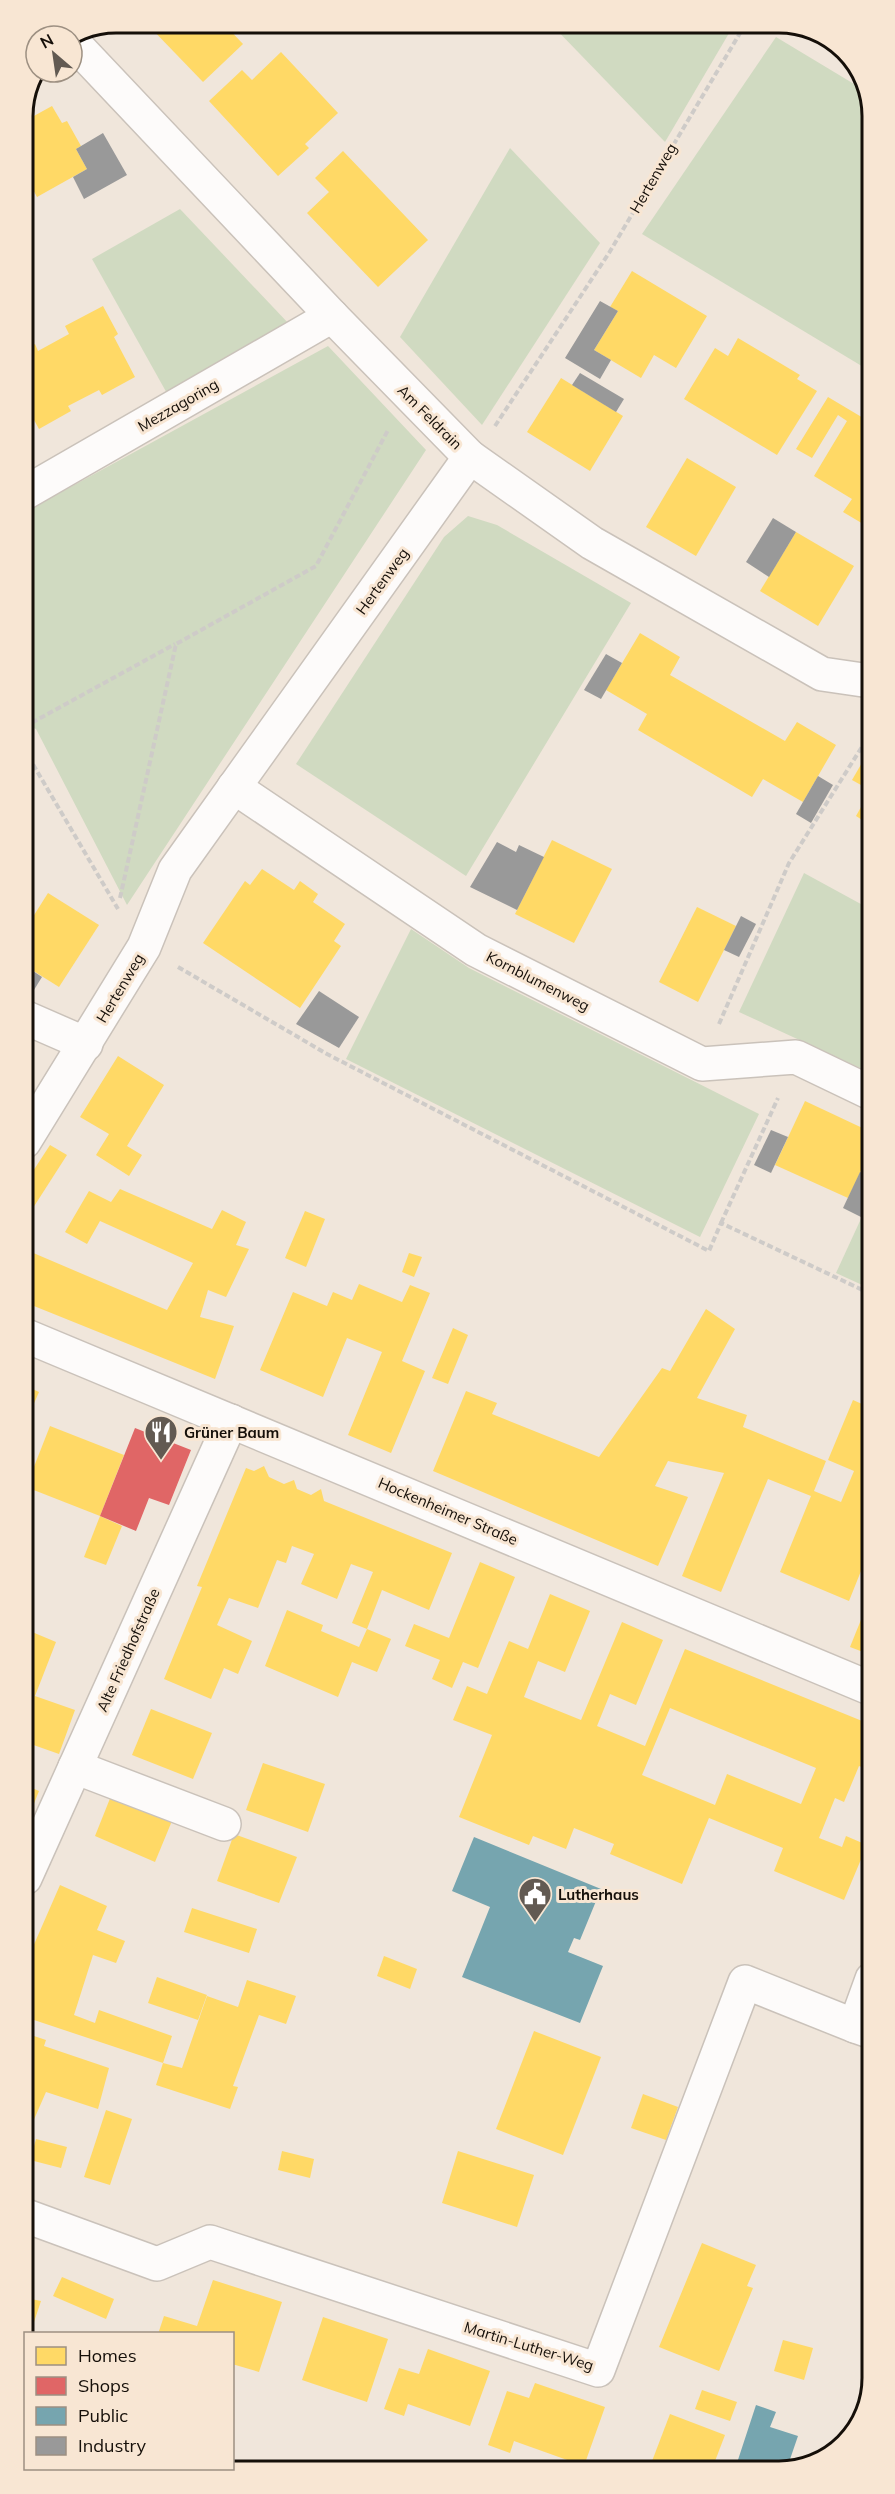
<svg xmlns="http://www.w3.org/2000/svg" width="895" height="2494" viewBox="0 0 895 2494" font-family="Mulish,sans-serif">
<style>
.green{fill:#d0dac1}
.homes{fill:#ffd966;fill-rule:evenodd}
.shops{fill:#e06666}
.public{fill:#76a5af}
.industry{fill:#999}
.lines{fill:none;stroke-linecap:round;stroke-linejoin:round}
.minor-casing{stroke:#cac2ba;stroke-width:36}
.path{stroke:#cecbc8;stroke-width:4;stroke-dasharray:6 3;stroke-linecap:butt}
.minor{stroke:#fdfbfa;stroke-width:33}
.labels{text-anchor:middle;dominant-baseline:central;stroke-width:6;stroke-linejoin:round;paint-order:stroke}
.street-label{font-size:15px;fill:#150f09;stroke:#f8e6d3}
.poi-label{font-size:15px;font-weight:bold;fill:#150f09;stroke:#f8e6d3;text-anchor:start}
.rim{fill:none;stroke:#150f09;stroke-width:3}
</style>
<rect width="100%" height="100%" fill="#f0e6db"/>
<g class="green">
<path d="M550,23h185l-70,119z"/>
<path d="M776,37l93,56 1,278 -228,-137z"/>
<path d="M510,148l90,95 -118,182 -82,-88z"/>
<path d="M180,209l110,116 -121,72 -77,-138z"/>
<path d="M328,346l98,104 -299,455 -91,-176 -12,-5 -1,-211z"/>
<path d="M468,516l29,9 134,78 -165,273 -170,-112 148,-227z"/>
<path d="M804,873l66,36 1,164 -132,-61z"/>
<path d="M411,929l58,39 290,146 -59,123 -354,-178z"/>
<path d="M871,1197v92l-35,-16z"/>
</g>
<g class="homes">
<path d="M151,23h72l20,21 -40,38 -55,-57z"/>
<path d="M281,52l57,61 -33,31 4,4 -31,28 -69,-75 33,-31 10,10z"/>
<path d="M52,106l10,17 5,-2 14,25 -5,3 11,20 -50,28 -14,-26v-49z"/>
<path d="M343,151l85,89 -50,47 -71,-74 22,-21 -14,-14z"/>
<path d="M632,271l75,45 -31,52 -22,-13 -13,23 -47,-28 24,-39 -8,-4z"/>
<path d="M103,306l15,28 -4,3 21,40 -33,18 -3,-5 -31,16 3,5 -32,18 -16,-29v-49l12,-7 3,7 31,-17 -4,-8z"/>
<path d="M738,338l62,37 -3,4 20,12 -40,64 -93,-56 31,-51 13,8z"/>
<path d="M561,378l62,38 -33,55 -63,-39z"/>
<path d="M828,397l42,25v106l-27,-16 9,-13 -38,-23 33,-55 -9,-6 -26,43 -16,-9z"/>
<path d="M687,458l49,29 -40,69 -50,-29z"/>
<path d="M796,532l58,34 -36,60 -58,-35z"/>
<path d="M640,633l40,24 -10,18 115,66 12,-19 39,23 -33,57 -40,-23 -11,18 -114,-67 9,-16 -41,-24z"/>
<path d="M870,749v41l-18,-10z"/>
<path d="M870,791v34l-14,-9z"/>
<path d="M552,840l60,29 -38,74 -59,-29z"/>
<path d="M262,869l32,21 6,-9 18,13 -5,8 32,22 -11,17 7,5 -41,62 -97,-65 42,-62 5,4z"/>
<path d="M48,893l51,32 -40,62 -35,-22v-34z"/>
<path d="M697,907l39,19 -38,76 -39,-20z"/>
<path d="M118,1056l46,29 -37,61 15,9 -13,21 -33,-21 13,-21 -29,-17z"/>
<path d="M805,1101l66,31v18l-23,48 -73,-33z"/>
<path d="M50,1145l17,10 -43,67v-37z"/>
<path d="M120,1189l92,40 10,-19 24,12 -10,23 13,4 -23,48 -18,-7 -8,27 34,9 -19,53 -191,-77v-53l143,61 26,-47 -93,-42 -13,23 -22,-12 24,-41 22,11z"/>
<path d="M305,1211l20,8 -19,48 -21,-9z"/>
<path d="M409,1253l13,4 -8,20 -12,-5z"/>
<path d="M359,1284l43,18 8,-17 20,8 -28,68 23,10 -34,82 -43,-18 34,-83 -35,-14 -24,59 -63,-27 33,-78 34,14 6,-14 19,8z"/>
<path d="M706,1309l29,20 -38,69 50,17 -4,12 83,34 -12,30 27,11 13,-31 -26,-11 25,-60 18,8v138l-22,55 -69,-29 31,-76 -43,-17 -47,113 -39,-16 42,-103 -56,-12 -13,25 33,11 -30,69 -225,-95 33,-80 31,12 -5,11 107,43 63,-89 8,3z"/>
<path d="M453,1328l15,7 -20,49 -16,-6z"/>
<path d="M24,1385l15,7 -15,34z"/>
<path d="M50,1426l74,29 -24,61 -74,-29z"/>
<path d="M264,1466l5,11 15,7 10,-4 3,9 14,6 10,-6 3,12 128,52 -23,57 -47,-20 -15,39 -15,-6 21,-51 -22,-8 -14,35 -36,-15 13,-30 -22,-8 -6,17 -9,-3 -19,48 -29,-10 -12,27 35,16 -14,33 -14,-6 -13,31 -47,-20 38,-92 -5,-1 49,-118 8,3z"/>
<path d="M100,1516l22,10 -16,39 -22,-8z"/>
<path d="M480,1562l35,15 -37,91 -15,-6 -11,26 -20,-9 8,-19 -35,-14 9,-22 35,14z"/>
<path d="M550,1594l40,17 -25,61 -27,-11 -14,36 57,23 41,-98 41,18 -27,65 -26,-11 -13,32 48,20 40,-97 187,76v46l-13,-5 -15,36 -9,-4 -16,40 23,9 4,-11 21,9 -23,55 -70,-29 9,-23 -74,-30 -27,66 -72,-30 4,-10 -40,-16 -8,21 -33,-13 -4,9 -70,-28 33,-82 -39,-15 14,-34 20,8 22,-53 19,8zM670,1708l146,60 -15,36 -74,-30 -12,31 -73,-30z"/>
<path d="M871,1595v60l-21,-8z"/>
<path d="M287,1610l36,15 -2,6 38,16 8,-18 24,10 -14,33 -25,-10 -14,35 -73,-31z"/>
<path d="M25,1629l31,13 -21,54 40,14 -16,44 -34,-12z"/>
<path d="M151,1709l61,24 -19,46 -61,-24z"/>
<path d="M263,1763l62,21 -17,48 -62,-22z"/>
<path d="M25,1785l14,6 -14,35z"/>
<path d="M113,1791l61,25 -19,46 -60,-26z"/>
<path d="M234,1834l63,23 -18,46 -62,-22z"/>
<path d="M60,1885l47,21 -10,24 28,11 -9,22 -23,-8 -19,60 21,8 4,-13 73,26 -9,27 -138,-46v-52z"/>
<path d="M192,1908l65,21 -8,24 -65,-21z"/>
<path d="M384,1956l33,13 -7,20 -33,-13z"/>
<path d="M157,1977l50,18 -9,25 -50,-17z"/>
<path d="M247,1980l49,16 -10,28 -27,-9 -26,71 5,1 -8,22 -74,-24 7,-22 19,5 25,-72 31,11z"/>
<path d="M534,2031l67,26 -38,98 -67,-26z"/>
<path d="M25,2033l21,7 -2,6 65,22 -11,41 -52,-17 -21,48z"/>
<path d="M643,2094l35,13 -12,33 -35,-12z"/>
<path d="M106,2110l26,9 -22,66 -26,-8z"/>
<path d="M36,2139l31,8 -6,21 -31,-8z"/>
<path d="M282,2151l32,8 -4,19 -32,-8z"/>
<path d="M458,2151l76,24 -17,52 -75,-24z"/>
<path d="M702,2243l54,22 -9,21 6,2 -34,83 -60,-24z"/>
<path d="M62,2277l52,22 -8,20 -53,-23z"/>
<path d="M213,2280l69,22 -23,70 -27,-8v-30h-74l6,-18 33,10z"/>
<path d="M26,2298l15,3 -11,33h-4z"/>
<path d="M323,2317l65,22 -21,63 -65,-22z"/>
<path d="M783,2340l30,8 -9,32 -30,-9z"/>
<path d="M428,2349l62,22 -20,55 -62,-22 -4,12 -20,-7 15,-41 20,6z"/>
<path d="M535,2383l70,24 -21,59 -70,-25 -4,12 -22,-8 19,-54 22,7z"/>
<path d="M702,2390l35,12 -7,19 -35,-12z"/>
<path d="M670,2414l55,21 -13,34h-63z"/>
</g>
<path class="shops" d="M135,1428l56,22 -22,55 -20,-7 -13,33 -36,-15z"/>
<g class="public">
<path d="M474,1837l127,52 -21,51 -6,-2 -6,14 35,14 -23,57 -118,-46 28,-70 -38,-16z"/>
<path d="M756,2405l20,7 -6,15 28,9 -11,32 -52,1z"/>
</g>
<g class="industry">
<path d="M103,133l24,42 -43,24 -11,-22 14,-8 -11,-20z"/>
<path d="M600,301l18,10 -24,39 17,10 -11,19 -35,-21z"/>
<path d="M580,373l44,26 -8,13 -44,-27z"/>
<path d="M773,518l23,14 -27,45 -23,-15z"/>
<path d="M606,654l16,9 -21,36 -17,-9z"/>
<path d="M818,776l15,9 -22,38 -15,-9z"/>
<path d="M497,842l19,10 3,-7 25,12 -27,53 -47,-23z"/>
<path d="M741,916l15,8 -17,33 -15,-7z"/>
<path d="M24,965l18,12 -18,29z"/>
<path d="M319,991l40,26 -20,31 -43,-24z"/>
<path d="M771,1130l17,7 -17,36 -17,-8z"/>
<path d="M860,1172l11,6v19l-10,20 -18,-9z"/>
</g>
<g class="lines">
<g class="minor-casing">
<g id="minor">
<path d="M72,41l260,275 138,141 122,86 230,131 48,7"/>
<path d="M23,494l309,-178"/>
<path d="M234,787l242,163 226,114 94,-7 75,36"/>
<path d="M24,1017l62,27"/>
<path d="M24,1142l120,-195 31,-77 295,-413"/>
<path d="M24,1335l848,354"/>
<path d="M75,1767l149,57"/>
<path d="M25,1878l206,-457"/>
<path d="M872,1979l-17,47 17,6"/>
<path d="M26,2216l131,48 53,-22 388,128 147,-388 110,44"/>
</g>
</g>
<g class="path">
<path d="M495,426l114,-173 137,-230"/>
<path d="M24,727l151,-83"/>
<path d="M24,749l94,160"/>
<path d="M120,898l56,-254 140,-78 72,-136"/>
<path d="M178,967l149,87 382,197 12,-28 150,71"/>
<path d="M719,1024l70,-161 81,-129"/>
<path d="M721,1223l57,-125"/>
</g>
<use href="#minor" class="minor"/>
</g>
<defs>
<g id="restaurant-pin" transform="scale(1.725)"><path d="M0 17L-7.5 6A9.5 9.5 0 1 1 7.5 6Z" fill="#625a52" stroke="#f8e6d3"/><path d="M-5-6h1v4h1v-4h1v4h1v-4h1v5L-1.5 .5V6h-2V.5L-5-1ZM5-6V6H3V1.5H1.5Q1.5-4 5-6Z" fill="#fff"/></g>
<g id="civic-pin" transform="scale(1.725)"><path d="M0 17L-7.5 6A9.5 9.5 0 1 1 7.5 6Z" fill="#625a52" stroke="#f8e6d3"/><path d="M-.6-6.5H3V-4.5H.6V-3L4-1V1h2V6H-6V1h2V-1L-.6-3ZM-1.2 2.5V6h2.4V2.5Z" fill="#fff"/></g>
</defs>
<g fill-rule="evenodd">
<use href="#restaurant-pin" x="161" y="1432"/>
<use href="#civic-pin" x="535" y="1894"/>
</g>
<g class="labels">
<g class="street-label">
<text transform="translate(653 178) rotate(-60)">Hertenweg</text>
<text transform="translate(178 405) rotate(-30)">Mezzagoring</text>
<text transform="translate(430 417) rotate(45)">Am Feldrain</text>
<text transform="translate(382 581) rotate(-54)">Hertenweg</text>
<text transform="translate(538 981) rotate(27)">Kornblumenweg</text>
<text transform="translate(120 988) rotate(-59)">Hertenweg</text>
<text transform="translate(448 1511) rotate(23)">Hockenheimer Straße</text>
<text transform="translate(128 1650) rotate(-66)">Alte Friedhofstraße</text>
<text transform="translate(529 2346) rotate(17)">Martin-Luther-Weg</text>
</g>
<g class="poi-label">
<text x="184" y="1432">Grüner Baum</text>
<text x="558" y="1894">Lutherhaus</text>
</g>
</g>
<path d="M0 0H895V2494H0ZM116 33H779A83 83 0 0 1 862 116V2378A83 83 0 0 1 779 2461H116A83 83 0 0 1 33 2378V116A83 83 0 0 1 116 33Z" fill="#f8e6d3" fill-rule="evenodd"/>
<path class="rim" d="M116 33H779A83 83 0 0 1 862 116V2378A83 83 0 0 1 779 2461H116A83 83 0 0 1 33 2378V116A83 83 0 0 1 116 33Z"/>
<rect x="24" y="2332" width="210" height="138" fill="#f8e6d3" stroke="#9d9082" stroke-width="1.5"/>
<rect x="36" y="2347" width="30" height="18" fill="#ffd966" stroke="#9d9082" stroke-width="1.5"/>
<text x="78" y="2362" font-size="18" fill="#150f09">Homes</text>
<rect x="36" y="2377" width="30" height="18" fill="#e06666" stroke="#9d9082" stroke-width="1.5"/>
<text x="78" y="2392" font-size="18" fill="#150f09">Shops</text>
<rect x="36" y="2407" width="30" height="18" fill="#76a5af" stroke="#9d9082" stroke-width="1.5"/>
<text x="78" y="2422" font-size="18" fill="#150f09">Public</text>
<rect x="36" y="2437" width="30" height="18" fill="#999999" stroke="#9d9082" stroke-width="1.5"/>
<text x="78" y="2452" font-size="18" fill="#150f09">Industry</text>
<g transform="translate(54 54) rotate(331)"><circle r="28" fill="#f8e6d3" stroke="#9d9082" stroke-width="1.5"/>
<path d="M0-4.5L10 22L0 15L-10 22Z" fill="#625a52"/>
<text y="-9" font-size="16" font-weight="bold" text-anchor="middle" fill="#150f09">N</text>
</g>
</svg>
